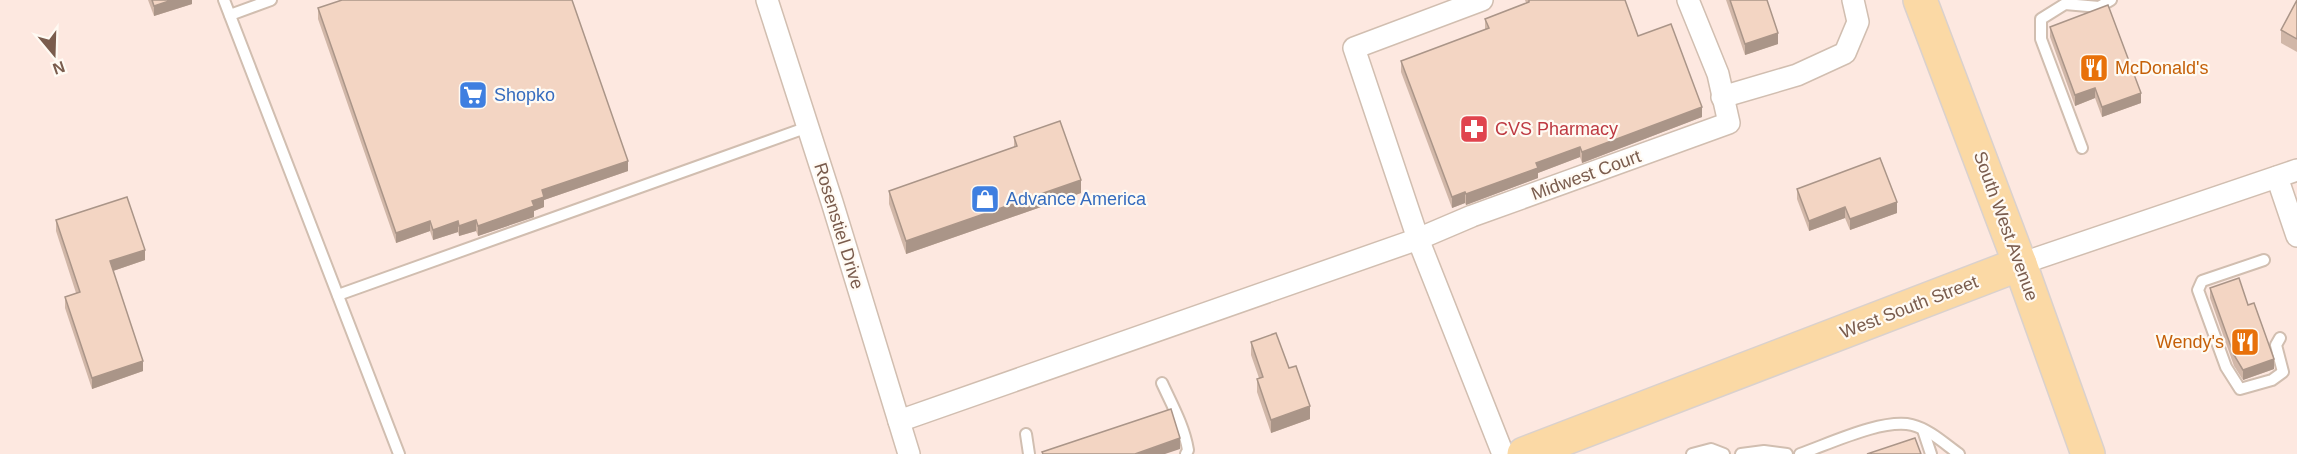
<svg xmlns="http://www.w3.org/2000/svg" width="2297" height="454" viewBox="0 0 2297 454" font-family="Helvetica,sans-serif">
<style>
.commercial{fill:#fde8e0}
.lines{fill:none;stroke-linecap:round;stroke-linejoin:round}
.service-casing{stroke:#d1beb0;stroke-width:14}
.minor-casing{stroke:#d1beb0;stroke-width:24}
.primary-casing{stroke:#dad1cd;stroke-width:36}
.service{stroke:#fff;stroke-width:10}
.minor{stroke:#fff;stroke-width:21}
.primary{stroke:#fbd9a5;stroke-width:33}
.wall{fill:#d1b7a8}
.shaded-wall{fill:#aa9588}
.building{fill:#f3d5c3;stroke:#aa9588;stroke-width:1.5}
.labels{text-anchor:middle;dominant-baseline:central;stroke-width:4.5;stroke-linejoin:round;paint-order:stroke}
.food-label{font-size:18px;fill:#c56008;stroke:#fffaf3;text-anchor:start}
.shop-label{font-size:18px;fill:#366cbe;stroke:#fffaf3;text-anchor:start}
.health-label{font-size:18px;fill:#be3a42;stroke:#fffaf3;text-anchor:start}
.street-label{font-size:18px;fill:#7a5c4d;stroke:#fffaf3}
</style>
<rect width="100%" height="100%" fill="#fdf6ec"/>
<rect class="commercial" x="0" y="0" width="2297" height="454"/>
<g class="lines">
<g class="service-casing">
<g id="service">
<path d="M224,0l175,454"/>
<path d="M230,15l41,-15"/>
<path d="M2082,148l-41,-109v-20l24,-15 34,3 12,-7"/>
<path d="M2264,260l-62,21 -4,9 28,77 14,22 32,-9 11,-8 -7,-27 4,-7"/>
<path d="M338,295l470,-168"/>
<path d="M1162,383c10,22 22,43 26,67l-2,4"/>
<path d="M1923,430l8,24"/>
<path d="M1026,434l3,20"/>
<path d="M1692,454l19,-5 13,5"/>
<path d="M1741,454l23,-3 23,3"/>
<path d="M1800,454c29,-10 83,-36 112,-29 17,4 33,19 47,29"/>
</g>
</g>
<g class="minor-casing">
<g id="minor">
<path d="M767,0l65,202 77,252"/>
<path d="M1722,97l75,-22 48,-22 13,-31 -5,-22"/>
<path d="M2277,177l20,59"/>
<path d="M2020,264l277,-94"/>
<path d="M899,421l519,-182 -64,-191 128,-48"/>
<path d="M1503,454l-85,-215 54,-23 257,-93 -11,-49 -30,-74"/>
</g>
</g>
<g class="primary-casing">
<g id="primary">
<path d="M1920,0l100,264 68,190"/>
<path d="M1524,454l496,-190"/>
</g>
</g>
<use href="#service" class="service"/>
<use href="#minor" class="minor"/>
<use href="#primary" class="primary"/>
</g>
<g class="wall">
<path d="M148,0h44v4l-38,12z"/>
<path d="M1525,0h100l13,36 64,81 -120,46 -2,-6 -42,16v5l-72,27 -1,-2 -13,5 -51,-136v-11l84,-31v-11l41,-16z"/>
<path d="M1726,0h41l11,44 -33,11z"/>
<path d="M2297,0v52l-16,-9v-13z"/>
<path d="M318,8l310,163 -84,29v7l-10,4v6l-56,19 -2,-5 -17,5 -1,-4 -25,8 -3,-9 -34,12 -78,-224z"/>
<path d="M2050,27l91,76 -39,14 -7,-19 -20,8 -25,-69z"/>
<path d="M1014,137l67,56 -175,61 -17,-50v-13l125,-44z"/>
<path d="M1797,189l100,24 -47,17 -5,-12 -36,13 -12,-32z"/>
<path d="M56,220l89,40 -32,11 30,100 -51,18 -27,-81v-11l11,-4 -20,-62z"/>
<path d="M2210,288l38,17 26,64 -31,11 -9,-14 -24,-68z"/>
<path d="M1251,342l38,26 21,51 -39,14 -14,-41v-13l2,-1 -8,-23z"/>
</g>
<g class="shaded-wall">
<path d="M172,0h20v4l-38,12v-10z"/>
<path d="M1778,33v11l-33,11v-11z"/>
<path d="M2095,88v10l-20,8v-11z"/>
<path d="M2141,93v10l-39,14v-10z"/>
<path d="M1702,107v10l-120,46v-11z"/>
<path d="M1580,147v10l-42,16v5l-72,27v-11l70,-31z"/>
<path d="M628,161v10l-84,29v7l-10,4v6l-56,19v-10l54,-25 10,-11z"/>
<path d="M1081,180v13l-175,61v-13z"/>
<path d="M1465,192v11l-13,5v-11z"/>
<path d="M1897,202v11l-47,17v-11z"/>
<path d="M1845,207v11l-36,13v-10z"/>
<path d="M476,220v11l-17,5v-10z"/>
<path d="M430,221v10l-34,12v-10z"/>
<path d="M458,221v11l-25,8v-10z"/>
<path d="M145,250v10l-35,12v-11z"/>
<path d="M2274,359v10l-31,11v-10z"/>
<path d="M143,361v10l-51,18v-11z"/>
<path d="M1310,406v13l-39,14v-13z"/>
<path d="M1180,438v11l-15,5h-30z"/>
</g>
<g class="building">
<path d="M152,0h20l-18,6z"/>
<path d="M342,0h230l56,161 -86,29 2,7 -12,4 2,5 -56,20 -2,-6 -17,6 -1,-5 -25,9 -3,-9 -34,12 -78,-225z"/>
<path d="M1529,0h96l13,36 33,-12 31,83 -120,45 -2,-5 -44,16 2,5 -72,26 -1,-2 -13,5 -51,-136 88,-33 -4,-9 44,-17z"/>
<path d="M1730,0h37l11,33 -33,11z"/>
<path d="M2297,0v39l-16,-9z"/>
<path d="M2108,5l33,88 -39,14 -7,-19 -20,7 -25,-68z"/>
<path d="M1060,121l21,59 -175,61 -17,-50 128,-45 -3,-9z"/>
<path d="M1880,158l17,44 -47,17 -5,-12 -36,14 -12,-32z"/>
<path d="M127,197l18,53 -35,11 33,100 -51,17 -27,-81 15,-5 -24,-72z"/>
<path d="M2239,278l9,27 6,-2 20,56 -31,11 -9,-15 -24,-67z"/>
<path d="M1276,333l13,35 7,-2 14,40 -39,14 -14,-41 6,-2 -12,-35z"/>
<path d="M1171,409l9,29 -45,16h-92l-1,-2z"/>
<path d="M1915,438l6,16h-54z"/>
</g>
<defs>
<g id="restaurant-square" transform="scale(1.5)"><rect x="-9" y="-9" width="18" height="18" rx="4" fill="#e8710a" stroke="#fffaf3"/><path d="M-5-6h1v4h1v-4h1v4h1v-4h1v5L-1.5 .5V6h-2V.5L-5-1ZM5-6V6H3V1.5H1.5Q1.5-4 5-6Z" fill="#fff"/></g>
<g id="supermarket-square" transform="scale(1.5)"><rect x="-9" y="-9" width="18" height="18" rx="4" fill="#3f7fe0" stroke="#fffaf3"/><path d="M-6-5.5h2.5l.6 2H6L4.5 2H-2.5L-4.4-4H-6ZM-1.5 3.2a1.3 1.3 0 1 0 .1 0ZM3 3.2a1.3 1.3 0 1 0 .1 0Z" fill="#fff"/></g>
<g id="pharmacy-square" transform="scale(1.5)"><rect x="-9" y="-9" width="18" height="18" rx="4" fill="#e0444e" stroke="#fffaf3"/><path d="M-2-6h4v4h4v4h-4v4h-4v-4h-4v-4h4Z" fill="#fff"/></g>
<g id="shop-square" transform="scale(1.5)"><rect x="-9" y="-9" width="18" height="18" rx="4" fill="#3f7fe0" stroke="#fffaf3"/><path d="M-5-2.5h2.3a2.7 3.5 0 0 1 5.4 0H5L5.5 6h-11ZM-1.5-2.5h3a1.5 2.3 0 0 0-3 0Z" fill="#fff"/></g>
</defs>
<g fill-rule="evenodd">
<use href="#restaurant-square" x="2094" y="68"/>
<use href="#supermarket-square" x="473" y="95"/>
<use href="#pharmacy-square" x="1474" y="129"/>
<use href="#shop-square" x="985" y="199"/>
<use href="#restaurant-square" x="2245" y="342"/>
</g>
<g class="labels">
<g class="food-label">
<text x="2115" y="68">McDonald's</text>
<text x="2224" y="342" text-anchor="end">Wendy's</text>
</g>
<g class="shop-label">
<text x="494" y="95">Shopko</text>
<text x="1006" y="199">Advance America</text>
</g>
<g class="health-label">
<text x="1495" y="129">CVS Pharmacy</text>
</g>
<g class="street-label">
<text transform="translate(1586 175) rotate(-20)">Midwest Court</text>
<text transform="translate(839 226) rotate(73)">Rosenstiel Drive</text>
<text transform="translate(2006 226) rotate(70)">South West Avenue</text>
<text transform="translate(1909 307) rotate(-21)">West South Street</text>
</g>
</g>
<g transform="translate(54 54) rotate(161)" stroke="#fffaf3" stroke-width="4.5" paint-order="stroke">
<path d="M0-4.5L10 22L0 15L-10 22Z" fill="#7a5c4d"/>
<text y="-9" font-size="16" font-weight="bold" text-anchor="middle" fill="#7a5c4d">N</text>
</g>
</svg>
